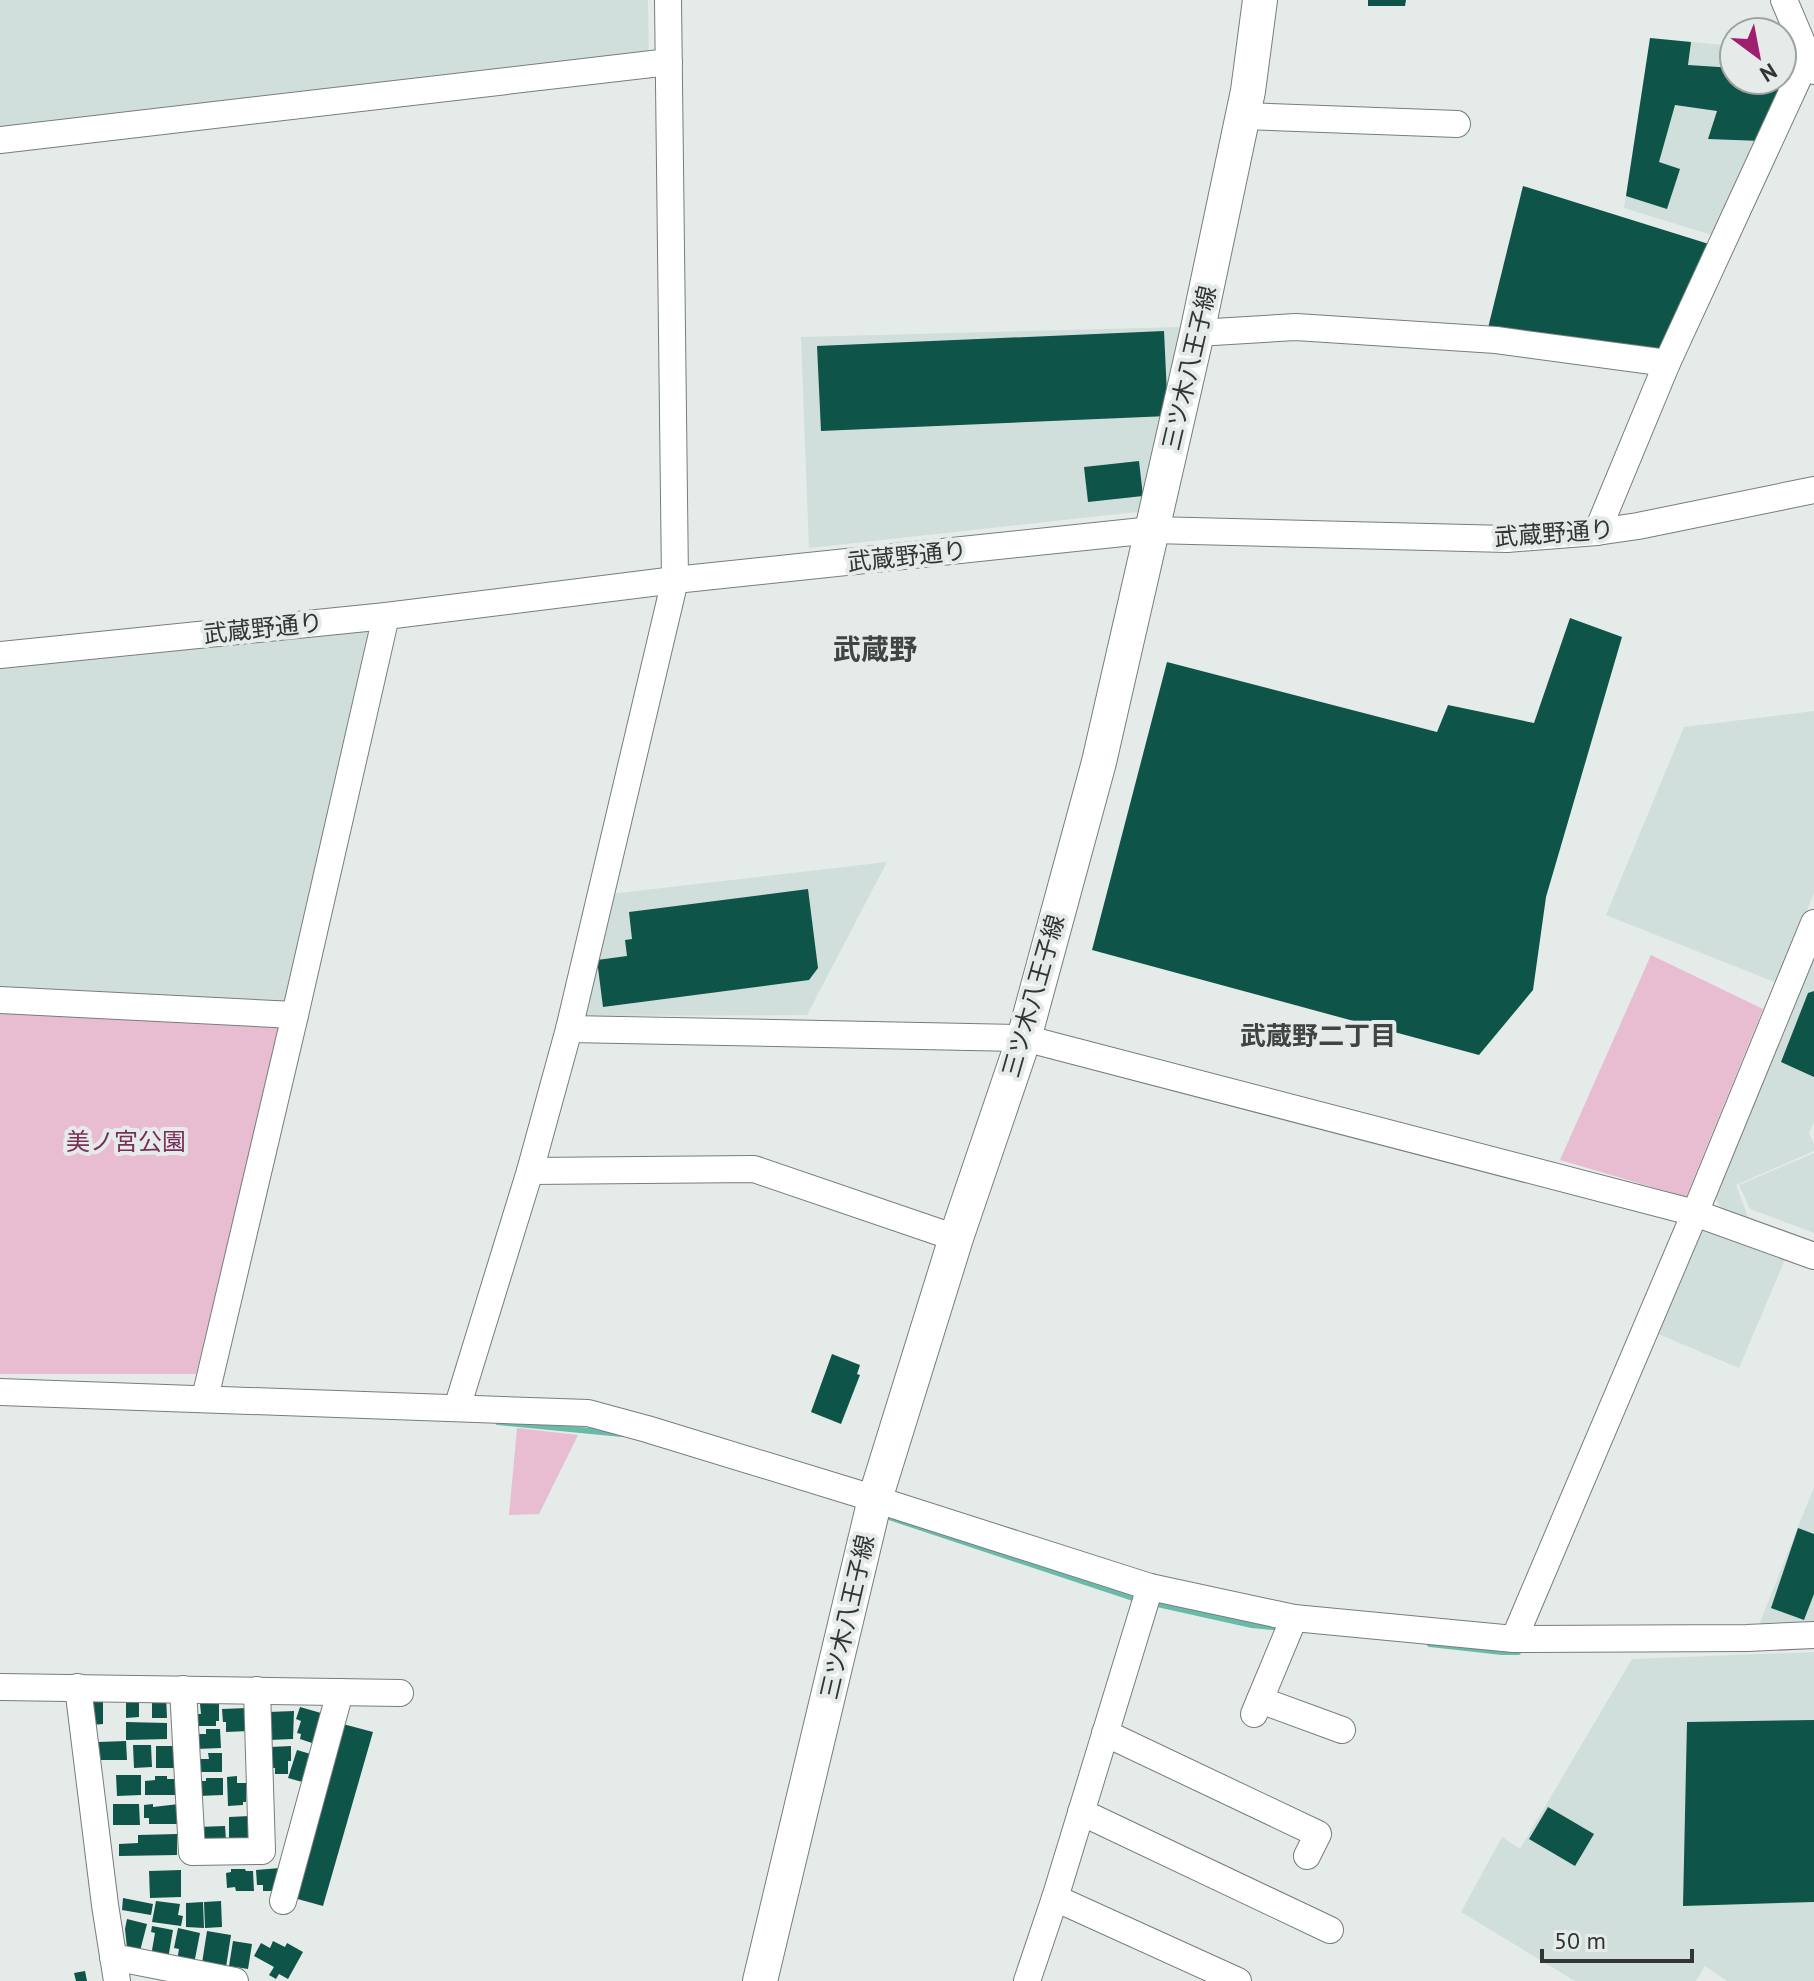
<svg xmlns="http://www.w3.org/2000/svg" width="1814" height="1981" viewBox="0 0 1814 1981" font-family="'PT Sans','Noto Sans JP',sans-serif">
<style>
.built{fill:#d0dfdb}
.green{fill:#e8bdd1}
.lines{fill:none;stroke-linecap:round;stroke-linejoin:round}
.stream{stroke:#69bba9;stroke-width:6}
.building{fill:#0f5448}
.minor-casing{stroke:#787d7c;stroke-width:28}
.major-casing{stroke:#787d7c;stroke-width:36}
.minor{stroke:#fff;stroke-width:26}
.major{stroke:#fff;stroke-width:34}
.labels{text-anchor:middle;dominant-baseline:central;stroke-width:8;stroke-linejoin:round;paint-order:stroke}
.street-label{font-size:24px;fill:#333535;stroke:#e5ebe9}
.park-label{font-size:24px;fill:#7a2f59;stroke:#e5ebe9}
.neighbourhood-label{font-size:26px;font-weight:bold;fill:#404544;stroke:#e5ebe9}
.quarter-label{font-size:28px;font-weight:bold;fill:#404544;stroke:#e5ebe9}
</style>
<rect width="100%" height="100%" fill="#e5ebe9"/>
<g class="built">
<path d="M0,0h648l1,65 -649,71z"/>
<path d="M1650,38l84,8v34h48v-29l15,1 -85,183 -88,-27z"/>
<path d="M1182,327l-36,184 -337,37 -8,-211z"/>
<path d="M386,616l-91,399 -295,-15v-345z"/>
<path d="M1814,711v182l-37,90 -171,-68 78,-188z"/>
<path d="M887,862l-80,153 -223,1 26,-122z"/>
<path d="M1814,956v166l-5,11 5,11v7l-78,34 13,35 -29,-13 -6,-13z"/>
<path d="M1814,1153v80l-64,-24 -11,-24z"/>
<path d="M1704,1227l82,30 -47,111 -88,-37 39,-95z"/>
<path d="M1814,1487v139l-57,4z"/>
<path d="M1814,1652v329h-87l-22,-15 -9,15h-121l-114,-69 41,-75 18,12 112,-190z"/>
</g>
<g class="green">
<path d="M1651,955l112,54 -77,188 -126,-37z"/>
<path d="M0,1009l284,16 -88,349h-196z"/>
<path d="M517,1428l61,7 -39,79 -30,1z"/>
</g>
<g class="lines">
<g class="stream">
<path d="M498,1422l124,12"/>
<path d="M889,1517l250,83"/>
<path d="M1153,1603l99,22 32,3"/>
<path d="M1430,1644l72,8h16"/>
</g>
</g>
<g class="building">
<path d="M1368,0h38l-1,6h-37z"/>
<path d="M1650,38l41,4 -3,23 46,3v12h48v-10h6l-27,71 -53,-2 9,-28 -42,-6 -16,57 21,7 -13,40 -41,-13z"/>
<path d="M1523,186l189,59 -46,113 -178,-30z"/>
<path d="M1164,331l4,85 -347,15 -4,-85z"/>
<path d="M1139,461l4,35 -55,6 -4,-35z"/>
<path d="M1570,618l52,19 -76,260 -13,93 -54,65 -387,-105 75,-288 270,70 11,-27 86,18z"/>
<path d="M808,889l10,79 -9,12 -206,27 -6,-47 30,-4 -2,-16 7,-1 -3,-27z"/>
<path d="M1814,991v86l-33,-15 27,-69z"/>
<path d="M832,1354l28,11 -3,9 3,1 -19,49 -30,-12z"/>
<path d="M1798,1528l16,6v60l-10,26 -33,-12z"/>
<path d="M166,1695l1,23h-15v-22z"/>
<path d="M126,1696h13v21l-13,1z"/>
<path d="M90,1697l13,3v24l-12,1z"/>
<path d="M219,1703v18h-3v5h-20l-1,-12h6l-1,-10z"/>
<path d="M300,1707l21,6 -9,30 -12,-4 1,-5 -4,-1 4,-12 -5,-2z"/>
<path d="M248,1708l1,23 -23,1v-10h-3l-1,-13z"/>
<path d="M294,1711l-1,28 -24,1 -1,-28z"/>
<path d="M1814,1720v182l-131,4 4,-184z"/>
<path d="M126,1722l41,1v16l-41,1z"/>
<path d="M343,1724l30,8 -50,174 -29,-8z"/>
<path d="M206,1729h14l1,19 -25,1 -1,-15h11z"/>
<path d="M126,1741l1,19h-28l-1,-18z"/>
<path d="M133,1745h18l1,22 -18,1z"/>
<rect x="156" y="1746" width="20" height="22"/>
<path d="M291,1746v15h-3v13h-13v-6h-5v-21z"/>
<path d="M297,1750l17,5 -8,28 -18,-5z"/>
<path d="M208,1753h14v19h-25v-13h12z"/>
<path d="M116,1775h25v20l-24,1z"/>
<path d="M155,1776h12v3h10v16h-32v-14l10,-1z"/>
<path d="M237,1776v7h9v19h-3v3l-15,1 -1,-29z"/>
<path d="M206,1778h17v17l-25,1 -1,-15h9z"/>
<path d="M113,1804h26l1,21h-27z"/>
<path d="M153,1804v3l26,-3 1,17h-3v3h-28v-6h-5v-13z"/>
<path d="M1548,1807l46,27 -19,32 -46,-27z"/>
<path d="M250,1816l-1,23h-20v-22z"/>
<path d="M225,1826l1,14 -27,1 -1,-14z"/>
<path d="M177,1834v21l-58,1v-12l19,-1v-8z"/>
<path d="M280,1868l-4,23h-13v-6h-6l-1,-15z"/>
<path d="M231,1869h14l1,2h7l1,20h-18l-1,-4 -8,1 -1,-15 5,-1z"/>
<path d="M181,1870v27l-31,1 -1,-27z"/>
<path d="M123,1898l30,6 -2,11 -29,-5z"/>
<path d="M156,1901l24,3 -2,11 5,1 -2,10 -29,-4z"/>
<path d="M221,1901l1,26 -17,1 -1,-26z"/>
<path d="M203,1902l1,26 -18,-1v-24z"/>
<path d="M127,1919l20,5 -7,27 -13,-3 -2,-19z"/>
<path d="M152,1926l21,4 -5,29 -17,-3 4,-23 -4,-1z"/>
<path d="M178,1928l22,5 -6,31 -17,-3 2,-12 -5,-1z"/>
<path d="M207,1931l24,4 -5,32 -24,-4z"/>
<path d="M233,1941l19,3 -4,25 -19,-3z"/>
<path d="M273,1941l12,6 2,-4 16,9 -15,27 -9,-5 -3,5 -7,-4 5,-8 -20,-11 7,-13 9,5z"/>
<path d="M85,1971l2,10h-11l-2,-8z"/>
</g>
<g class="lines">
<g class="minor-casing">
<g id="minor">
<path d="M1784,0l30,71"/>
<path d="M1243,116l214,8"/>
<path d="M0,140l669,-78"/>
<path d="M1197,333l99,-6 200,13 171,23"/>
<path d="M1597,532l70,-169 141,-306"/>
<path d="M0,655l386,-39 289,-36 477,-50 355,9 90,-7 41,-6 176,-36"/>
<path d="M0,1000l295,15"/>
<path d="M569,1029l455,9 671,175 119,43"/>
<path d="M530,1171l224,-2 202,69"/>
<path d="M0,1392l588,21 59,16 209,64 294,94 144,31 220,21 233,-1 67,-3"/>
<path d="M205,1398l90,-383 91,-399"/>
<path d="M457,1408l73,-237 39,-142 106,-449 -7,-580"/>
<path d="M1514,1639l181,-426 119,-290"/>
<path d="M0,1687l400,6"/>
<path d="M78,1687l27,218 12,76"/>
<path d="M183,1689l9,163 70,-1 -5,-161"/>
<path d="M1260,1700l82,30"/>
<path d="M1254,1714l40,-96"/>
<path d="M1105,1733l213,101 -11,22"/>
<path d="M1081,1812l249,118"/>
<path d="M1055,1898l183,83"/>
<path d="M283,1901l57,-209"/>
<path d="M113,1957l122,24"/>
<path d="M1027,1981l28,-83 95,-311"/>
</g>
</g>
<g class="major-casing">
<path id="major" d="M760,1981l115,-482 81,-261 68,-200 75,-276 98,-429 51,-242 12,-91"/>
</g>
<use href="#minor" class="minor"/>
<use href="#major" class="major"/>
</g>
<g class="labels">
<g class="street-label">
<text transform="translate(1189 368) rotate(-77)">三ツ木八王子線</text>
<text transform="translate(1554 533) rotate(-4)">武蔵野通り</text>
<text transform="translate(907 556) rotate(-6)">武蔵野通り</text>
<text transform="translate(263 628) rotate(-6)">武蔵野通り</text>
<text transform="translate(1033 996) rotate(-74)">三ツ木八王子線</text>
<text transform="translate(847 1617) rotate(-77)">三ツ木八王子線</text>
</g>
<g class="park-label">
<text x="126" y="1141">美ノ宮公園</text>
</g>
<g class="neighbourhood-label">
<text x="1318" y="1035">武蔵野二丁目</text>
</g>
<g class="quarter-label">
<text x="875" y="648">武蔵野</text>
</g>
</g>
<g transform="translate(1758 56) rotate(148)"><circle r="38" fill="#e5ebe9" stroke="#9ea2a1" stroke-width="2"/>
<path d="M0-6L14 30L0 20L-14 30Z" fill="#a01e6f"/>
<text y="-12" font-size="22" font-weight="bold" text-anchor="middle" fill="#333535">N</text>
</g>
<path d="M1542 1949v12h150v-12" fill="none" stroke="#333535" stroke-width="4"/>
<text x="1554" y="1949" font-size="24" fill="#333535" stroke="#e5ebe9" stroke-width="6" paint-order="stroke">50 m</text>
</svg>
